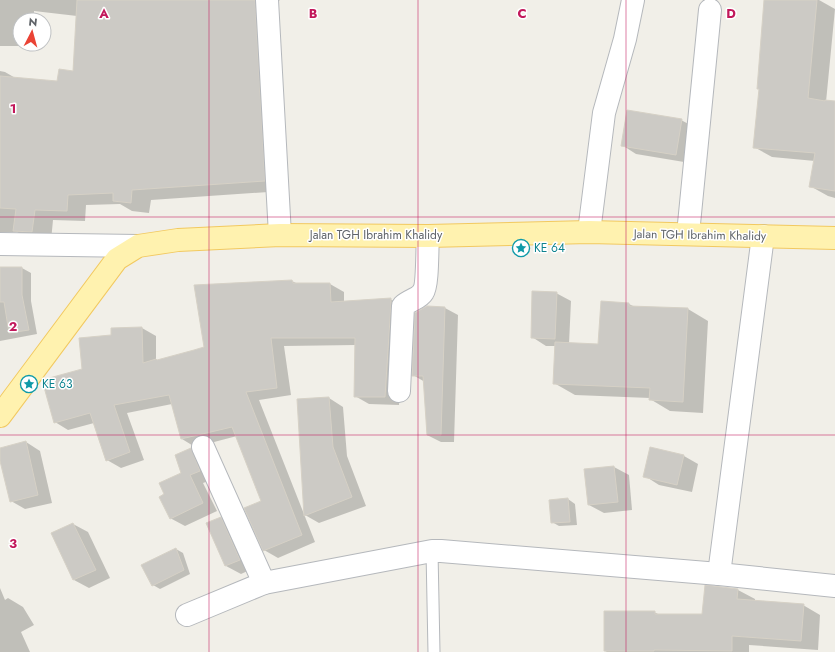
<svg xmlns="http://www.w3.org/2000/svg" width="835" height="652" viewBox="0 0 835 652" font-family="Jost,sans-serif">
<style>
.shadow{fill:#0003}
.building{fill:#cccac5;stroke:#d6d1c6}
.lines{fill:none;stroke-linecap:round;stroke-linejoin:round}
.service-casing{stroke:#b5b8bc;stroke-width:13}
.minor-casing{stroke:#b5b8bc;stroke-width:24}
.primary-casing{stroke:#f2c960;stroke-width:24}
.service{stroke:#fff;stroke-width:11}
.minor{stroke:#fff;stroke-width:22}
.primary{stroke:#fff2af;stroke-width:22}
.grid{fill:none;stroke:#c2185b;stroke-width:1;stroke-opacity:0.55}
.labels{text-anchor:middle;dominant-baseline:central;stroke-width:3;stroke-linejoin:round;paint-order:stroke}
.street-label{font-size:12px;fill:#5f6368;stroke:#fff}
.culture-label{font-size:12px;fill:#0d838f;stroke:#fff;text-anchor:start}
.grid-label{font-size:13px;text-anchor:middle;font-weight:bold;fill:#c2185b;stroke:#fff;stroke-width:3;stroke-linejoin:round;paint-order:stroke}
</style>
<rect width="100%" height="100%" fill="#f1efe8"/>
<g class="shadow">
<path d="M0,0h280l-6,5 9,186 -132,9 -2,13 -17,-2 -12,-7 -34,1 -1,16 -32,-1 -2,21h-18l-16,-9h-17v-161l5,1 12,7 41,3 15,-10 4,-56 -43,-5v9h-14v24h15v2h-35z"/>
<path d="M765,0h54l16,9 -9,93 9,1v95l-7,-2 -18,-10 5,-25 -43,-4 -18,-10 6,-58z"/>
<path d="M681,120l15,8 -6,35 -54,-9 -14,-9z"/>
<path d="M0,268h22l9,5v28l6,33 -37,7z"/>
<path d="M292,281l6,3h32l14,8v10l46,-3 14,8 -5,98 -30,-1 -14,-8 1,-51 -72,1 7,49 -32,5 56,142 -37,16 -14,-8 -2,-49 -25,-65 -42,11 -13,-8 -10,-35 -45,9 17,47 -23,8 -14,-8 -13,-37 -26,7 -13,-8 28,-52 29,-34 30,-8 14,8v24l2,1 47,-13z"/>
<path d="M556,293l15,8 -2,43 30,1 30,-41 6,3 53,2 20,12 -5,92 -33,-2 -20,-12v-1l-75,-3 -21,-12 2,-37h-10l-14,-9z"/>
<path d="M427,307l18,1 13,7 -4,127h-13l-14,-7 -2,-53 -12,-7z"/>
<path d="M329,398l14,9 4,49 19,50 -47,17 -14,-8z"/>
<path d="M26,442l14,9 12,52 -27,6 -14,-8 -11,-45v-7z"/>
<path d="M191,449l14,8 9,22 -11,4 14,28 -32,15 -15,-8 -4,-23 16,-22z"/>
<path d="M684,456l14,8 -6,28 -33,-7 -14,-9z"/>
<path d="M614,467l15,8 3,35 -28,3 -15,-8 -4,-35z"/>
<path d="M568,499l7,5 2,21 -18,1 -7,-4z"/>
<path d="M221,518l14,9 19,41 -13,6 -15,-8 -19,-42z"/>
<path d="M73,524l15,8 22,46 -21,10 -15,-8 -22,-47z"/>
<path d="M176,549l7,4 7,21 -30,15 -7,-4z"/>
<path d="M0,588l5,12 3,-2 15,9 11,18 -13,7 9,20h-30z"/>
<path d="M738,590l17,9v3l48,3 17,10 -2,35 -69,-5v7h-142l-2,-1 49,-39 6,3h43z"/>
</g>
<g class="building">
<path d="M77,0h178l10,181 -133,9 -1,13 -18,-2v-8l-45,2 -1,16 -32,-1 -3,22 -19,-1 3,-22 -16,-1v-132l57,5 2,-12 14,2z"/>
<path d="M764,0h53l-9,98 17,3v-1l10,1v90l-26,-4 6,-34 -62,-5 6,-59h-2z"/>
<path d="M627,110l55,9 -6,36 -55,-9z"/>
<path d="M0,267h22v28l7,35 -20,3 -5,-31h-4z"/>
<path d="M292,280l1,3h37l1,19 60,-4v5l-6,94h-31l1,-59h-84l6,50 -31,4 56,143 -39,16 -19,-43 17,-7 -29,-74 -51,12 -12,-44 -55,10 16,47 -24,9 -16,-48 -36,10 -12,-43 40,-11 -3,-31 32,-3v-7l31,-1 1,36 13,-4 1,1 37,-10 10,-3 -10,-62z"/>
<path d="M532,291l25,1 -2,47 -24,-1z"/>
<path d="M601,301l28,2v3l59,2 -5,94 -34,-2 1,-12 -97,-4 2,-42 43,2z"/>
<path d="M427,306l18,1 -4,128h-14l-4,-59h-11l3,-63z"/>
<path d="M329,397l4,50 19,50 -48,19 -7,-117z"/>
<path d="M26,441l12,54 -28,7 -10,-41v-13z"/>
<path d="M650,447l34,8 -7,30 -34,-8z"/>
<path d="M191,448l9,23 -10,4 13,28 -33,16 -11,-22 5,-3 -5,-11 22,-10 -6,-18z"/>
<path d="M614,466l4,36 -30,3 -4,-36z"/>
<path d="M568,498l2,24 -19,1 -2,-23z"/>
<path d="M221,517l19,43 -15,6 -19,-43z"/>
<path d="M73,523l23,47 -23,10 -22,-47z"/>
<path d="M176,548l8,22 -32,16 -11,-21z"/>
<path d="M705,585l33,4 -1,10 67,5 -3,37 -69,-5v15l-78,-1v1h-50v-40h51v3h47z"/>
</g>
<g class="lines">
<g class="service-casing">
<path id="service" d="M432,551l2,101"/>
</g>
<g class="minor-casing">
<g id="minor">
<path d="M267,0l13,235"/>
<path d="M589,232l15,-119 21,-74 8,-39"/>
<path d="M688,234l22,-224"/>
<path d="M0,244l138,2"/>
<path d="M399,391l4,-85c6,-6 16,-7 20,-14 5,-7 4,-45 5,-56"/>
<path d="M203,447l61,136 168,-32h9l278,23 116,12"/>
<path d="M719,574l44,-338"/>
<path d="M187,615l77,-32"/>
</g>
</g>
<g class="primary-casing">
<path id="primary" d="M0,416l117,-157 21,-13 40,-6 102,-5 148,1 161,-4 246,6"/>
</g>
<use href="#service" class="service"/>
<use href="#minor" class="minor"/>
<use href="#primary" class="primary"/>
</g>
<path class="grid" d="M209,0v652M418,0v652M626,0v652M0,217h835M0,435h835"/>
<defs>
<g id="sight-ring" transform="scale(0.9)"><circle r="9.5" fill="#fff" stroke="#0f9aa8" stroke-width="1.5"/><path d="M0-6L1.8-2.2L6-1.7L2.9 1.2L3.7 5.4L0 3.3L-3.7 5.4L-2.9 1.2L-6-1.7L-1.8-2.2Z" fill="#0f9aa8"/></g>
</defs>
<g fill-rule="evenodd">
<use href="#sight-ring" x="521" y="248"/>
<use href="#sight-ring" x="29" y="384"/>
</g>
<g class="labels">
<g class="street-label">
<text x="376" y="235">Jalan TGH Ibrahim Khalidy</text>
<text transform="translate(700 235) rotate(1)">Jalan TGH Ibrahim Khalidy</text>
</g>
<g class="culture-label">
<text x="534" y="248">KE 64</text>
<text x="42" y="384">KE 63</text>
</g>
</g>
<g class="grid-label">
<text x="104" y="18">A</text>
<text x="313" y="18">B</text>
<text x="522" y="18">C</text>
<text x="731" y="18">D</text>
<text x="13" y="113">1</text>
<text x="13" y="331">2</text>
<text x="13" y="548">3</text>
</g>
<g transform="translate(32 32) rotate(6)"><circle r="19" fill="#ffffff" stroke="#bfc1c3"/>
<path d="M0-3L7 15L0 10L-7 15Z" fill="#ea4335"/>
<text y="-6" font-size="11" font-weight="bold" text-anchor="middle" fill="#5f6368">N</text>
</g>
</svg>
